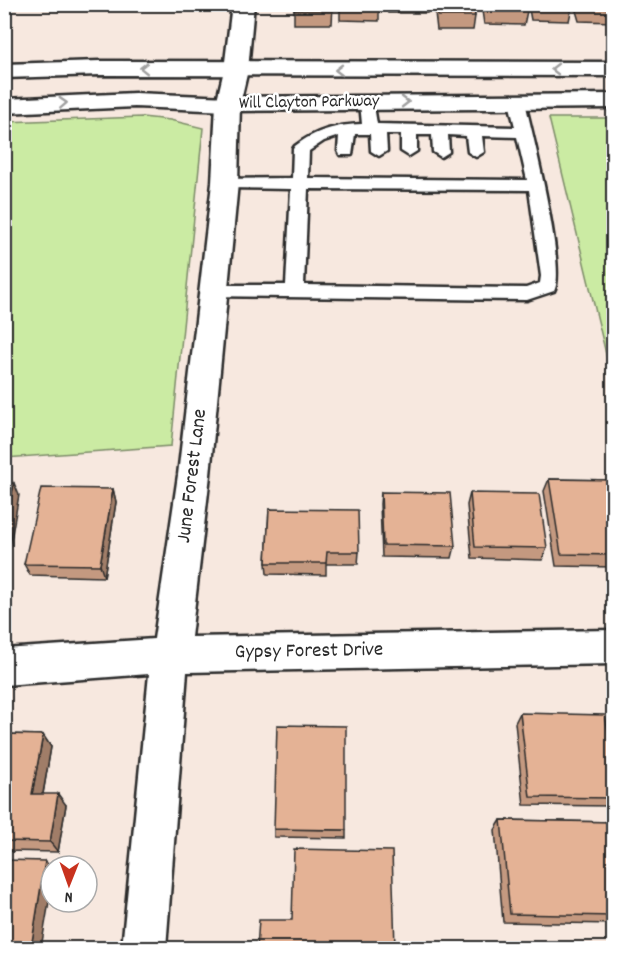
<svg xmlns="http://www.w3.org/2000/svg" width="618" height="953" viewBox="0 0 618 953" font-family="Dekko,sans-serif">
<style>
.green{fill:#cbeba3;stroke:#7b8b67;stroke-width:1.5}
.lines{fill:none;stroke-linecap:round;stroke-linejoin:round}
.service-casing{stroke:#2b2b2b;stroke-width:5}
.minor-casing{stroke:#2b2b2b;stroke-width:5}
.secondary-casing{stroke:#2b2b2b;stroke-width:5}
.service{fill:#fff;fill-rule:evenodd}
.minor{fill:#fff;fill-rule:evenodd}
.secondary{fill:#fff;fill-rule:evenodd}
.wall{fill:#c49980;stroke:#2b2b2b;stroke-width:1.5}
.shaded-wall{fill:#a07d68;stroke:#2b2b2b;stroke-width:1.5}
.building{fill:#e4b295;stroke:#2b2b2b;stroke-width:1.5}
.oneway{stroke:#a0a0a0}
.labels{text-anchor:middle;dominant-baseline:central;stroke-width:5;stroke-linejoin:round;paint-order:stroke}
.far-street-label{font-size:18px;fill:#2b2b2b;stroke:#fff}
.street-label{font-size:21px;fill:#2b2b2b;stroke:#fff}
</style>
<rect width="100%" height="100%" fill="#f7e8df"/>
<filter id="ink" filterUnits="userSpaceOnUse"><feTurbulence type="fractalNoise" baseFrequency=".0167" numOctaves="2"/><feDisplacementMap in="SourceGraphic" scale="12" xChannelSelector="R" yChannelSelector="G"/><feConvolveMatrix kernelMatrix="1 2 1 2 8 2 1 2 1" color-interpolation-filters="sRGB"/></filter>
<g filter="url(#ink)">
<g class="green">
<path d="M142,117l28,3 33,8 -32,318 -166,12v-336z"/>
<path d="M549,118h64v265z"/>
</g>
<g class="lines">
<g class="service-casing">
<path id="service" d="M517,97l8,5c7,30 42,168 29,189l-27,9 -320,-4 -3,-5 3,-5 6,-1h73l5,-96 -66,-1 -6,-1 -2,-4 2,-4 73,-1 1,-29 2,-3c21,-16 41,-21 67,-22l-2,-21 3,-3h10l4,24 138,3 -6,-25zM355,134h15l1,17 8,5 8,-5 -1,-17h15v17l8,5 8,-5v-16h15l1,17 8,5 8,-5 -1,-17 18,1 2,16 8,5 8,-5 -2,-16 35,1 10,43 -219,-2 1,-27 15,-10 15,-5 -1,15 2,4h12zM308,189l221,1 12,86 -1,7 -14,5 -222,-3z"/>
</g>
<g class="minor-casing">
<path id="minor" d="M232,4h22l-6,66 -8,34 -2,79 -28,292 -19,162 423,-7v34l-427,8 -21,276h-44l27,-274 -145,11v-36l150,-10 24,-164 34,-292 4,-79 8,-34z"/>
</g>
<g class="secondary-casing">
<g id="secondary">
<path d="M100,61l514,1v14l-514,-1 -96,3v-14z"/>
<path d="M135,93l93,4 386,-3v14l-386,3 -93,-4 -131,6v-14z"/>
</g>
</g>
<use href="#service" class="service"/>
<use href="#minor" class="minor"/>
<use href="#secondary" class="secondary"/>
</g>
<g class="wall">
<path d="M294,4h39l-1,20h-38z"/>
<path d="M340,4h39v17l-39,-1z"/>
<path d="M388,4h40l-1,9h-39z"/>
<path d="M434,4h39l2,12 -2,14h-36z"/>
<path d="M481,4h45l1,7 -3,14 -40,-1z"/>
<path d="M528,4h44v3l-3,14 -38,-1z"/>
<path d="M574,4h40v18l-35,-1z"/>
<path d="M549,479l65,1v87l-58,-1 -12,-75z"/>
<path d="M113,489l3,13 -12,75 -74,-2 -6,-11z"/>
<path d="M381,492l74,54 -3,12 -70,-1 -2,-53z"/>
<path d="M470,493l77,55 -5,12 -70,-2 -5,-53z"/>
<path d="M269,509l90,43 -1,12h-32v11l-59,-1 -1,-11z"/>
<path d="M520,713l94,51v40l-2,2 -88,-1 -9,-82z"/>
<path d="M4,734l39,1 8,12 -8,47 23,11 -8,47 -54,-1z"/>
<path d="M501,820l113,2v102l-111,-2 -8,-92z"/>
<path d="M274,829l72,1v8l-72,-1z"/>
</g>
<g class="shaded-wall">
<path d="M14,483l5,12 -15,84v-46z"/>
<path d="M113,489l3,13 -12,75 -4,-12z"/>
<path d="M43,735l8,12 -10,58 -9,-11z"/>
<path d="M58,794l8,11 -8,47 -8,-10z"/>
<path d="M45,861l6,6v23l-10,58h-10z"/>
</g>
<g class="building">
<rect x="294" y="4" width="39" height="6"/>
<rect x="341" y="4" width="38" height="2"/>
<path d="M437,4h36l2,12h-37z"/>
<path d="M485,4h41l1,7 -41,-1z"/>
<path d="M534,4h38v3l-38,-1z"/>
<path d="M582,4h32v4l-32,-1z"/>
<path d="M549,479l65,1v75l-53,-1z"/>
<path d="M4,483h10l-10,50z"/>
<path d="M41,488l72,1 -13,76 -76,-1z"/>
<path d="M381,492l69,1 5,53 -72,-1z"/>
<path d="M470,493l69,1 8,54 -72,-1z"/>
<path d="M269,509l89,1 1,42h-32l-1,11h-60z"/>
<path d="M520,713l85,2 9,49v34l-84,-1z"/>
<path d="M277,725l69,1v104l-72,-1z"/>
<path d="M4,734l39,1 -11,59h26l-8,48 -46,-1z"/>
<path d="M501,820l113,2v94l-104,-2z"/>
<path d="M294,849l98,2 3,97h-138l2,-28h33z"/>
<path d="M4,860l41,1 -14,87h-27z"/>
<path d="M517,945l97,2v1h-96z"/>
</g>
<defs><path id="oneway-chevron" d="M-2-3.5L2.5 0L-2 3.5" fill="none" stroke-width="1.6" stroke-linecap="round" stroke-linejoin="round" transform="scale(1.5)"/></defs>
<g class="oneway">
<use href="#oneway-chevron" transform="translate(144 68) rotate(-179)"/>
<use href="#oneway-chevron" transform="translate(555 69) rotate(180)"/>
<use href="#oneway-chevron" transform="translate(339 70) rotate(180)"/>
<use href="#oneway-chevron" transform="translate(405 102)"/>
<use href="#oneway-chevron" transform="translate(63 103) rotate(-3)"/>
</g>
</g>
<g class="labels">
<g class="far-street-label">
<text transform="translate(309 103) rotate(-1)">Will Clayton Parkway</text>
</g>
<g class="street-label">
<text transform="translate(193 476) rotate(-83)">June Forest Lane</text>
<text transform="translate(309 652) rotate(-1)">Gypsy Forest Drive</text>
</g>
</g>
<rect width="618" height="953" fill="none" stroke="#fff" stroke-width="24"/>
<rect x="12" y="12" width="594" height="929" fill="none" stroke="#2b2b2b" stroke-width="2" filter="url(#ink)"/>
<g transform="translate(69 884) rotate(181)"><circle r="28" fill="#ffffff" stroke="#aaaaaa" stroke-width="1.5"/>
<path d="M0-4.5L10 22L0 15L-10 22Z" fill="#c8321e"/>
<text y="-9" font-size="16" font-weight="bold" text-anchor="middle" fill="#2b2b2b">N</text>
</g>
</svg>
